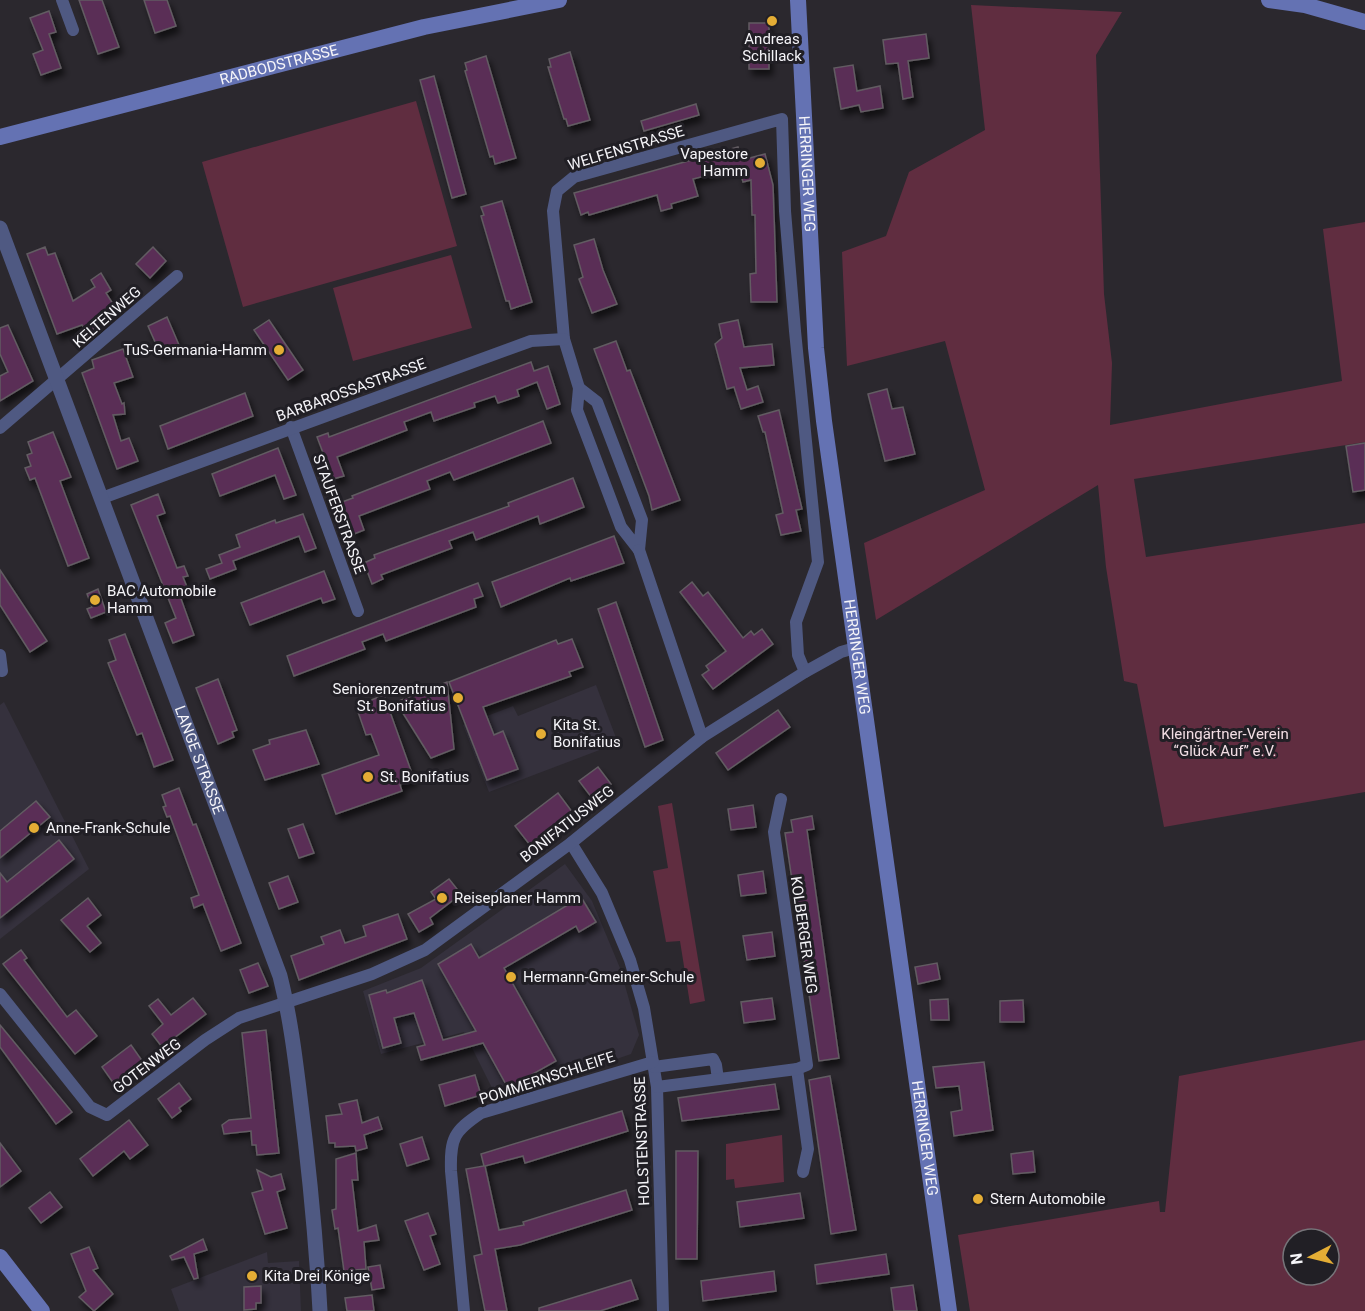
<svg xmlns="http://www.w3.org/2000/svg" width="1365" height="1311" viewBox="0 0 1365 1311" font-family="Roboto,sans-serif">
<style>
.built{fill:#35313d}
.green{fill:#602d40;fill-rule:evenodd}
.building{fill:#5a2d57;stroke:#625c62;stroke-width:1.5;filter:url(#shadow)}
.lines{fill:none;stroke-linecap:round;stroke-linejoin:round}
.minor{stroke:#4f5982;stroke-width:12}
.tertiary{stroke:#4f5982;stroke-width:15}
.secondary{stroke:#6472b3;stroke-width:16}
.poi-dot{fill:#e4ad35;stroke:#211f25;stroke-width:2}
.labels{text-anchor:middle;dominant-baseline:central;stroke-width:6;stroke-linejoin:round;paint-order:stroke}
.poi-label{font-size:15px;fill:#f5f4f8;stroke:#211f25;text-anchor:start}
.street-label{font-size:15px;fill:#f5f4f8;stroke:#211f25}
.park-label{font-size:15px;fill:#f2dee4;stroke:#211f25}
</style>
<defs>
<filter id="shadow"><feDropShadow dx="3.5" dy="6" stdDeviation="3" flood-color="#0009"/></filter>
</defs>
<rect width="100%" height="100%" fill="#2b282e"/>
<g class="built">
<path d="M596,685l22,58 -129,49 -26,-67 50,-19 5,10z"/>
<path d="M4,702l85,167 -89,70v-234z"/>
<path d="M565,864l27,37 28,67 19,67 -8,19 -133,46 -34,-68 -83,22 -18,-63 58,-23z"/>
<path d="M267,1252l1,11 31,-2 2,50h-122l-8,-22z"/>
</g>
<g class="green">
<path d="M971,5l151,7 -26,43 8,239 8,69 -2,62 232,-44 -19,-152 42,-7v220l-231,37 12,78 219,-34v269l-201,35 -27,-143 -13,-3 -18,-114 -8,-82 -222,135 -12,-77 121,-53 -40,-149 -98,25 -5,-114 44,-16 23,-64 76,-42z"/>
<path d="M416,101l41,145 -214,61 -41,-145z"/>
<path d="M451,255l21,73 -119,33 -20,-73z"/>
<path d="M672,803l33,198 -15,3 -10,-63 -14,1 -13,-71 15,-3 -10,-62z"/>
<path d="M1365,1040v271h-395l-12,-76 201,-34 1,11h5l14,-136zM1293,1239h36v36h-36z"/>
<path d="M782,1135l2,47 -49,6 -1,-9 -8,1v-36z"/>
</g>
<g class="building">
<path d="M79,0h23l17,47 -21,7z"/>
<path d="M144,0h23l9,26 -21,7z"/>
<path d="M49,11l7,21 -7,2 12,34 -20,7 -8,-21 10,-4 -13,-32z"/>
<rect x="749" y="23" width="20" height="46"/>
<path d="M926,34l3,24 -21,3 5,36 -10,2 -5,-36 -12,1 -3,-24z"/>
<path d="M570,52l20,68 -22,6 -2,-7h-2l-16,-52h3l-2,-8z"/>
<path d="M486,56l30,102 -21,6 -2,-8 -3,1 -25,-86 2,-1 -2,-7z"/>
<path d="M853,65l4,26 23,-5 3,22 -22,4 -2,-7 -18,4 -7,-41z"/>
<path d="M434,76l32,118 -14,4 -32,-118z"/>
<path d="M696,104l3,11 -55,16 -3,-10z"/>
<path d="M738,147l4,13 23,-6 8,31 4,117h-26l-1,-28 6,-1 -1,-58h-3l-1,-35 -8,2 -4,-15 -46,12 5,17 -27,8 1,4 -11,3 -4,-16 -68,20 -1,-3 -7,3 -7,-22z"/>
<path d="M502,201l30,101 -21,7 -2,-8h-3l-25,-85 3,-1 -3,-8z"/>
<path d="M594,239l9,31 14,34 -25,9 -13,-34 4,-2 -9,-32z"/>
<path d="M45,247l3,8 7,-2 18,48 22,-14 -4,-7 10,-7 10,17 -5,3 9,14 -16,11 3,6 -15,9 -5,-8 -25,9 -30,-80z"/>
<path d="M153,247l13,14 -16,17 -14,-14z"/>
<path d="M167,317l12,28 -19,8 -12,-27z"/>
<path d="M269,320l34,50 -15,10 -34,-50z"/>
<path d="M738,320l6,27 28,-3 2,21 -34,3 7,22 11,-4 5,16 -22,7 -7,-22 -7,2 -12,-45 7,-6 -3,-14z"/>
<path d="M8,325l25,56 -33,20v-25l8,-4 -8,-18v-26z"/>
<path d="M616,341l11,30 3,-1 50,130 -28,10 -3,-14 -55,-147z"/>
<path d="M123,349l10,28 -19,6 8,21 2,-1 1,11 -12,1 8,26 8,-3 9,23 -21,8 -35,-96 12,-5 -2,-8z"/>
<path d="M531,362l3,9 14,-5 12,38 -13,5 -10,-27 -20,8 2,6 -21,7 -3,-7 -21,7 1,4 -41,14 -3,-9 -27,10 3,8 -70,27 7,19 -11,3 -16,-42 11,-4 1,4z"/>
<path d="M887,389l5,20 11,-2 12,47 -30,7 -17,-67z"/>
<path d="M245,393l8,23 -85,33 -8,-23z"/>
<path d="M779,410l23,99 -6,1 5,21 -20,4 -5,-20 7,-2 -18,-81h-2l-5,-16z"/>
<path d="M543,421l8,22 -97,37 -4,-8 -23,9 3,8 -71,27 5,14 -10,4 -12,-32 11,-4 -1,-2z"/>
<path d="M53,432l18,45 -11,4 29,77 -21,8 -33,-88 -5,2 -5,-12 6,-2 -4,-11 5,-2 -4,-11z"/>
<path d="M1365,443v47l-12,2 -7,-46z"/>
<path d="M278,448l18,47 -12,4 -9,-24 -55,21 -8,-22z"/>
<path d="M573,478l11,29 -44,17 -2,-8 -62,24 -3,-8 -24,9 3,7 -71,27 2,4 -11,5 -8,-21 11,-5 -1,-3 135,-49 -1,-3z"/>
<path d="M158,494l7,19 -8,3 20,52 7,-2 4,10 -5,1 6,15 -9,4 14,39 -21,8 -8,-20 11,-5 -45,-113z"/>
<path d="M303,514l13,34 -11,4 -6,-16 -66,25 3,8 -26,10 -4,-10 16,-6 -3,-8 21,-8 -4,-12 39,-15 1,3z"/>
<path d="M614,536l10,27 -53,18 -1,-3 -69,29 -9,-25z"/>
<path d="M0,570l47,71 -17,11 -30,-47z"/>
<path d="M324,571l11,28 -12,4 -2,-5 -71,27 -9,-22z"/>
<path d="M692,582l11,14 5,-4 35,46 8,-7 3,4 8,-6 11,15 -60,45 -11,-14 7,-5 -3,-4 20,-15 -46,-59z"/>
<path d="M478,583l5,13 -9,3 2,8 -90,34 -3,-7 -21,8 3,7 -71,27 -7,-20z"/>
<path d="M98,589l8,23 -15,6 -4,-9 5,-2 -5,-13z"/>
<path d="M616,602l47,138 -18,7 -47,-138z"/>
<path d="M125,634l48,126 -19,7 -12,-34 -5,2 -29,-72 8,-3 -7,-20z"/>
<path d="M572,639l11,28 -14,5 2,4 -88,31 11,28 9,-4 15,38 -31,11 -38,-98 107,-42 2,4z"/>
<path d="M218,679l19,51 -5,2 2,5 -16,7 -22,-56z"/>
<path d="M447,682l7,67 -23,9 -35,-56z"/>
<path d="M384,695l30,84 -14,6 2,6 -66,23 -14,-39 57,-20 -8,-21 -5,1 -10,-29z"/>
<path d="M778,710l12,17 -62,43 -12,-17z"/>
<path d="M306,730l13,34 -54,16 -12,-30 17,-6 -1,-4z"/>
<path d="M598,767l13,17 -19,14 -13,-17z"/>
<path d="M179,788l14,37 3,-1 45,119 -20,8 -18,-47 -9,4 -3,-10 8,-3 -29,-79 -3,1 -4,-10 3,-1 -4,-11z"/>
<path d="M558,793l15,20 -43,32 -15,-19z"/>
<path d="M36,801l14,16 -50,41v-27z"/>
<path d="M753,805l3,22 -25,3 -3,-21z"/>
<path d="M812,816l2,13 -7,1 32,228 -20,3 -34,-228 8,-1 -2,-12z"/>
<path d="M303,824l11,29 -15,5 -11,-29z"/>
<path d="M59,840l15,19 -74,59v-45l7,9z"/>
<path d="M763,871l3,22 -25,3 -3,-21z"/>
<path d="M288,876l10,26 -19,7 -10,-26z"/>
<path d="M449,879l12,15 -31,24 3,6 -14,8 -11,-18 28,-15 -5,-7z"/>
<path d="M581,897l15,25 -17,10 -3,-6 -72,42 52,93 -48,27 -25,-45 -62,17 -4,-13 8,-2 -11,-32 -20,5 7,25 -18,5 -14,-53 17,-5 1,3 35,-13 21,60 33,-9 -38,-67 33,-20 8,14z"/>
<path d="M88,898l13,17 -14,11 14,17 -11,9 -29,-32z"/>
<path d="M398,914l9,25 -108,41 -8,-24 33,-12 -3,-7 19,-7 5,13 21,-7 -3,-10z"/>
<path d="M772,932l3,24 -28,4 -4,-24z"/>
<path d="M21,950l6,8 -3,2 43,57 9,-7 21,26 -22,18 -72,-90z"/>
<path d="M258,963l10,23 -19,7 -9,-23z"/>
<path d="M937,963l3,16 -22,5 -3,-17z"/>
<path d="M193,998l13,16 -44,33 -10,-13 11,-10 -14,-18 9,-7 13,16z"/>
<path d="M772,998l3,21 -31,4 -3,-21z"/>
<path d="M948,999l1,21h-18l-1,-20z"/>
<path d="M1023,1000l1,22h-24v-21z"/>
<path d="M0,1025l72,87 -16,12 -56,-77z"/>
<path d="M266,1030l13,123 -22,2 -1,-10h-4l-1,-14 -27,3 -2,-9 7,-5 22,-2 -9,-85z"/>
<path d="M131,1045l12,17 -29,22 -12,-17z"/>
<path d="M984,1062l9,68 -39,6 -3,-24 11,-2 -3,-24 -23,2 -3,-21z"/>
<path d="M475,1075l6,20 -36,11 -6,-21z"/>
<path d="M830,1076l26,154 -25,4 -22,-154z"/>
<path d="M179,1083l12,16 -12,9 2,3 -9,7 -14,-19z"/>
<path d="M775,1084l4,25 -97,12 -4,-23z"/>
<path d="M357,1100l5,23 16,-6 4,12 -18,6 3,13 -11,3 -1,-5 -20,1v-4h-6l-3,-27 16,-2 -3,-10z"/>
<path d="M622,1111l6,20 -103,32 -2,-7 -38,10 14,64 25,-5 -1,-3 103,-32 6,20 -112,35 -25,4 12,62h-22l-11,-55 8,-2 -16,-85 18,-3 -3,-12z"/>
<path d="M129,1120l19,25 -18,14 -6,-8 -31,25 -13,-17z"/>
<path d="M422,1137l7,22 -22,7 -7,-22z"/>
<path d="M0,1143l21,28 -21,16z"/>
<path d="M676,1151h22l-1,108h-21z"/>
<path d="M1033,1151l2,21 -22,2 -2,-20z"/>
<path d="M356,1153l2,27h-6l6,51 18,-6 3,15 -15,2 2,27 -22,2 -6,-43 -3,1 -3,-19 4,-1v-50z"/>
<path d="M257,1170l14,7 10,-3 4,15 -8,3 10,36 -22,6 -13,-41 11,-3z"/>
<path d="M50,1192l12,15 -21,16 -12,-15z"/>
<path d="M800,1193l4,25 -64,9 -3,-25z"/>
<path d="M428,1213l8,21 -6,2 10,28 -16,6 -19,-49z"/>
<path d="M203,1239l4,11 -13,4 4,24 -4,1 -10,-22 -12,3 -2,-4z"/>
<path d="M89,1247l9,21 -5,2 20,24 -19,17 -15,-14 7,-6 -15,-37z"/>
<path d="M886,1254l3,20 -72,10 -2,-19z"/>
<path d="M380,1265l4,23 -12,2 -4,-23z"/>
<path d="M774,1271l2,20 -73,10 -2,-20z"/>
<path d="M631,1280l7,19 -38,12h-61v-3z"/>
<path d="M913,1285l4,26h-23l-3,-23z"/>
<path d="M261,1286v17h-5v6l-12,1v-23z"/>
<path d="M372,1295l2,16h-27l-2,-13z"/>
</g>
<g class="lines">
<g class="minor">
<path d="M62,0l11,30"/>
<path d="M579,388l-15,-49 -11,-128 4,-20 17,-14 208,-58 3,92 10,120 23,231 -22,60 2,33 7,17"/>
<path d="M579,388l18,14 45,118 -3,30 -18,-23 -25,-67 -19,-50z"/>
<path d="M291,427l67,184"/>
<path d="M0,428l177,-152"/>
<path d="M102,498l429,-157 33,-2"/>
<path d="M639,550l63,187"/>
<path d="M0,655l2,16"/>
<path d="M571,843l31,50 28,67 14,48 13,79 6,224"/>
<path d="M0,994l90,113 17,8 98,-75 34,-22 133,-44 53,-24 146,-107 131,-106 103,-65 36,-20 14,-4"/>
<path d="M654,1067l59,-8 3,6 2,14"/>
<path d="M797,1069l11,80 -5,23"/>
<path d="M657,1087l140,-18 10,-4 -33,-233 7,-33"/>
<path d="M464,1311l-13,-140c-1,-33 3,-40 30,-58l172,-51"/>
</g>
<path class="tertiary" id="s1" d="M0,228l280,748c10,40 15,80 20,121 9,71 16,142 20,214"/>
<g class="secondary">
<path id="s2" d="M798,0l18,348 8,73 125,890"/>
<path d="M1269,0l36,5 60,17"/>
<path id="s3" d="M0,137l424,-110 135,-27"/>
<path d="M0,1257l42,54"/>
</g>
</g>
<g class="poi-dot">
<circle cx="772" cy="21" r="6"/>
<circle cx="760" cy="163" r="6"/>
<circle cx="279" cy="350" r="6"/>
<circle cx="95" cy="600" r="6"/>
<circle cx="458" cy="698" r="6"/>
<circle cx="541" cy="734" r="6"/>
<circle cx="368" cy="777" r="6"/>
<circle cx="34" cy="828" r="6"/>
<circle cx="442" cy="898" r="6"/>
<circle cx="511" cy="977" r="6"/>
<circle cx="978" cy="1199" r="6"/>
<circle cx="252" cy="1276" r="6"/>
</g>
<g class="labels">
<g class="poi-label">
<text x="772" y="39" text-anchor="middle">Andreas<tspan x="772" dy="17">Schillack</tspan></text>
<text x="748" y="154" text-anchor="end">Vapestore<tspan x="748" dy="17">Hamm</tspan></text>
<text x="267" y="350" text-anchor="end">TuS-Germania-Hamm</text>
<text x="107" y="591">BAC Automobile<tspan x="107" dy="17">Hamm</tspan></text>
<text x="446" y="689" text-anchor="end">Seniorenzentrum<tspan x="446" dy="17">St. Bonifatius</tspan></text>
<text x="553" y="725">Kita St.<tspan x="553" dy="17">Bonifatius</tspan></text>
<text x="380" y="777">St. Bonifatius</text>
<text x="46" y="828">Anne-Frank-Schule</text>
<text x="454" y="898">Reiseplaner Hamm</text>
<text x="523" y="977">Hermann-Gmeiner-Schule</text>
<text x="990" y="1199">Stern Automobile</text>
<text x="264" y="1276">Kita Drei Könige</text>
</g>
<g class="street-label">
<text stroke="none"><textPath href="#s3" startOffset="288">RADBODSTRASSE</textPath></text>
<text transform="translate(626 148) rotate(-17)">WELFENSTRASSE</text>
<text stroke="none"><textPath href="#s2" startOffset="174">HERRINGER WEG</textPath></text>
<text transform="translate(107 317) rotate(-41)">KELTENWEG</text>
<text transform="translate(351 390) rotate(-20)">BARBAROSSASTRASSE</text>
<text transform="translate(339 514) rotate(70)">STAUFERSTRASSE</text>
<text stroke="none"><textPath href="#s2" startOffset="660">HERRINGER WEG</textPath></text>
<text stroke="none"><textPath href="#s1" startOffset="568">LANGE STRASSE</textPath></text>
<text transform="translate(567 824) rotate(-38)">BONIFATIUSWEG</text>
<text transform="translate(804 935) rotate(82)">KOLBERGER WEG</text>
<text transform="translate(147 1066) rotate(-37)">GOTENWEG</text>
<text transform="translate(547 1078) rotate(-18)">POMMERNSCHLEIFE</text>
<text stroke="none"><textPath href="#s2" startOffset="1146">HERRINGER WEG</textPath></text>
<text transform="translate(642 1141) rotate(-92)">HOLSTENSTRASSE</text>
</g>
<g class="park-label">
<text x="1225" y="734">Kleingärtner-Verein<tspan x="1225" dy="17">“Glück Auf” e.V.</tspan></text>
</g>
</g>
<g transform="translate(1311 1257) rotate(263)"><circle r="28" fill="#211f25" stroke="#767479" stroke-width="1.5"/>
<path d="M0-4.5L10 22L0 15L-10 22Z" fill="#e4ad35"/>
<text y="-9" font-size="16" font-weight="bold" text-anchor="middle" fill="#f5f4f8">N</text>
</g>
</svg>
